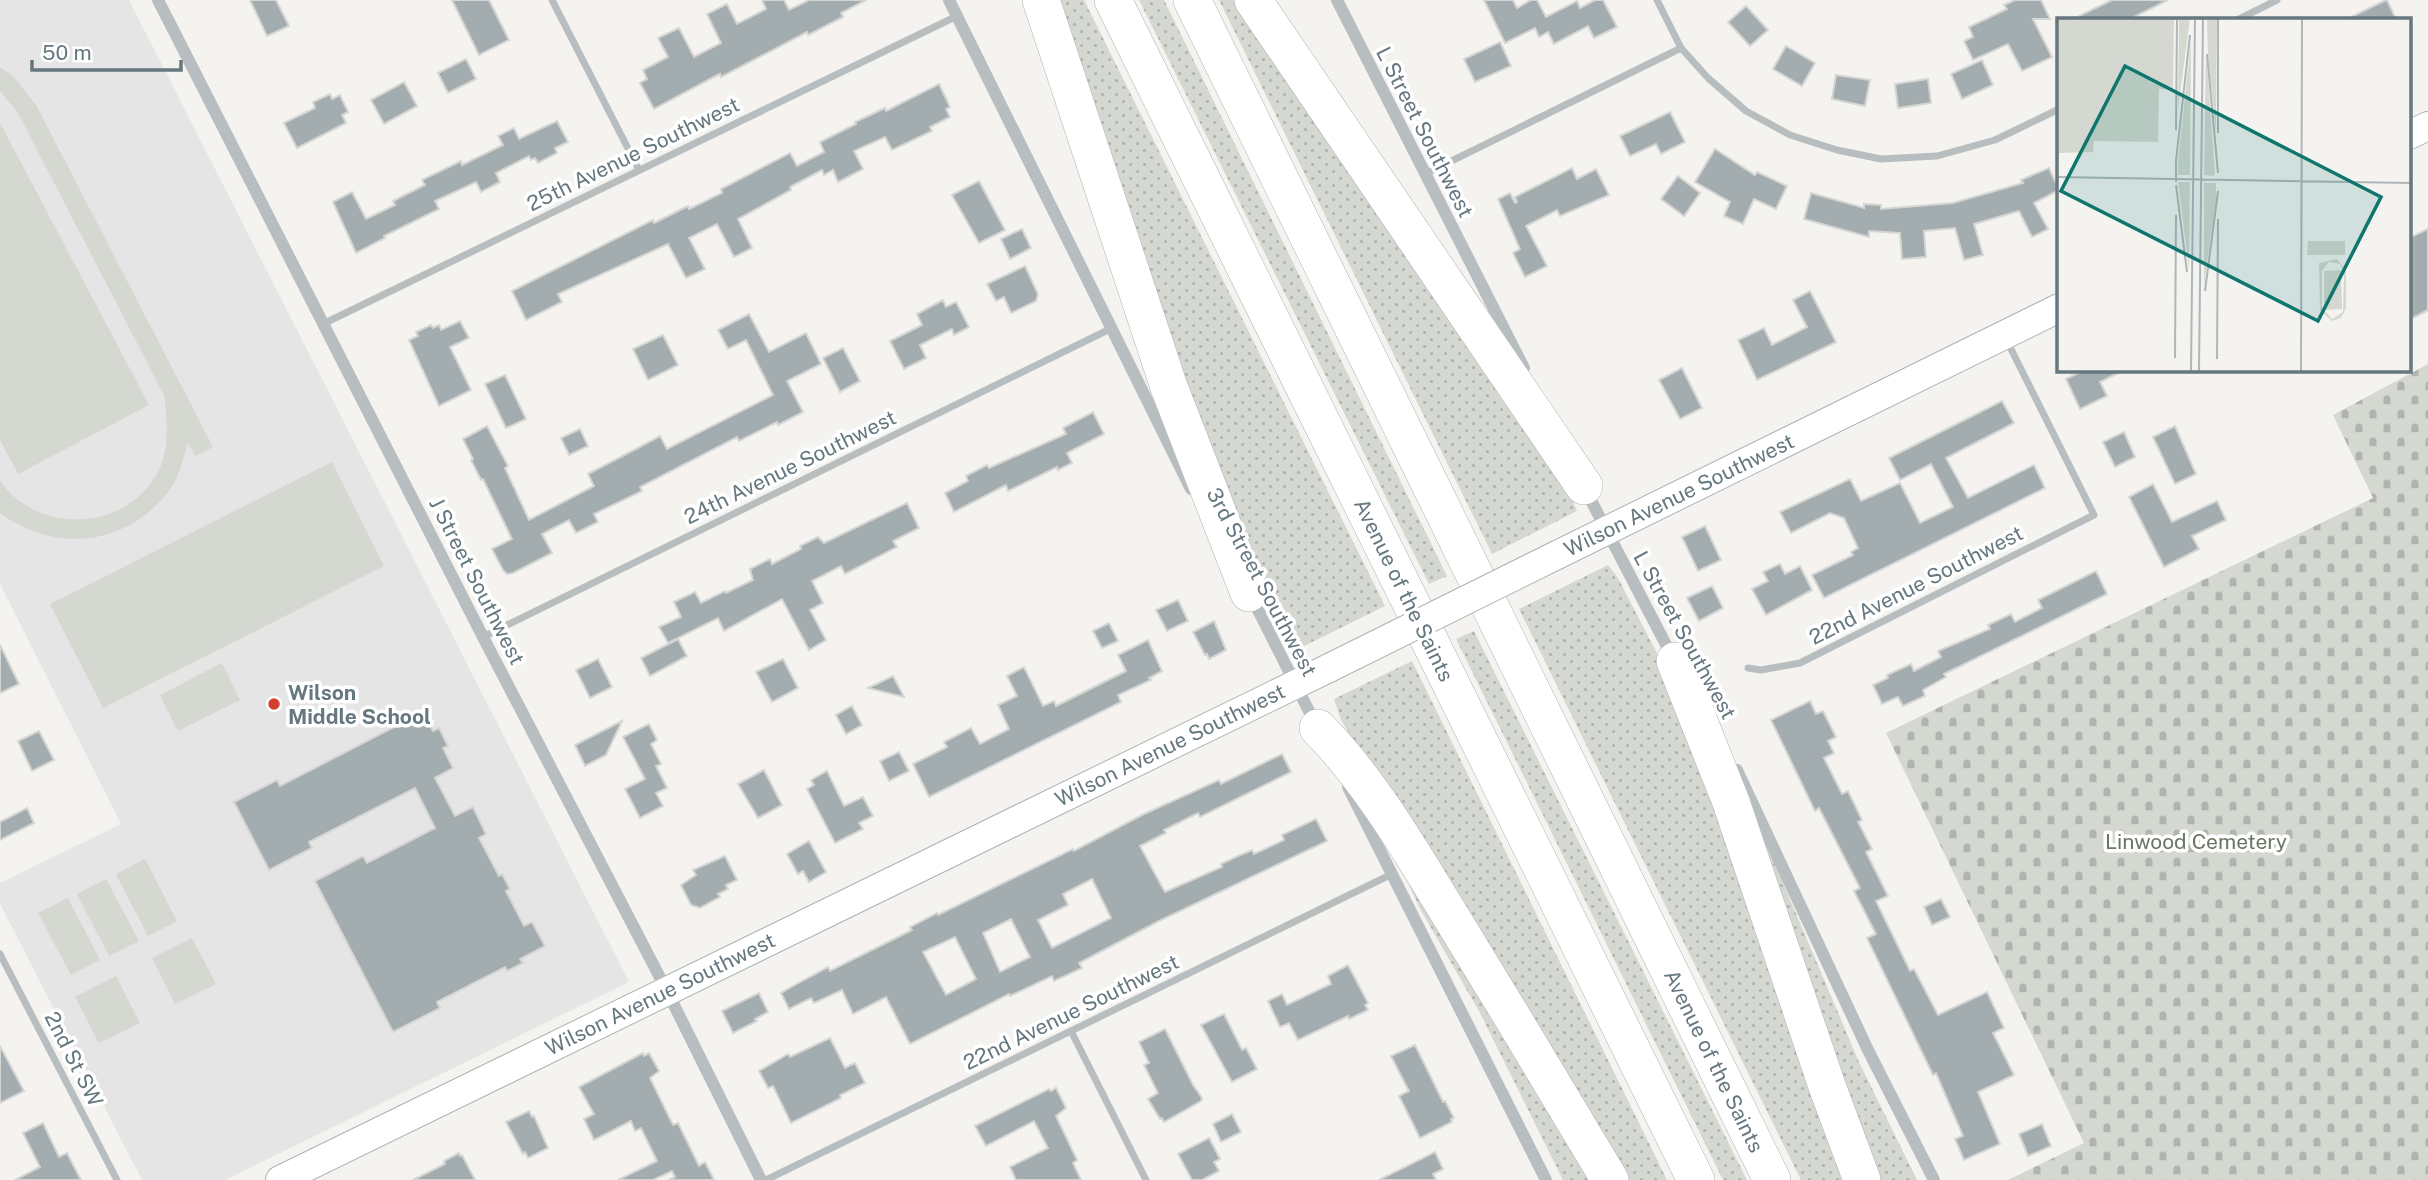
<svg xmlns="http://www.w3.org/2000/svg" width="2428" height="1180" viewBox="0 0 2428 1180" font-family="'Public Sans',sans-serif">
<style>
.built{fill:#e4e5e4}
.grass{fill:url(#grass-dots)}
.cemetery{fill:url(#cemetery-stones)}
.park{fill:#d4d8d0}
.building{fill:#a3acaf;stroke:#d5d5d3;stroke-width:2;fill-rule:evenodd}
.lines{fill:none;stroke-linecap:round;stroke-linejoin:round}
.secondary-casing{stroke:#adb4b7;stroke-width:30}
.motorway-casing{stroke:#aeb3b5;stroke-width:38}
.minor{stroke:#b8bec0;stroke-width:7}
.tertiary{stroke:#b8bec0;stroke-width:12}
.secondary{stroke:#fff;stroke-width:28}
.motorway{stroke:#fff;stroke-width:37}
.secondary-bridge-casing{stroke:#adb4b7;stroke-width:30;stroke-linecap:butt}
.secondary-bridge{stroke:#fff;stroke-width:28}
.poi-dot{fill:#d44130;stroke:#fff;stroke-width:2.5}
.labels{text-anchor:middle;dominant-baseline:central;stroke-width:7;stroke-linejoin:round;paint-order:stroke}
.street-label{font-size:21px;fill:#65777f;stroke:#fff}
.poi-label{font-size:21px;font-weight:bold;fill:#65777f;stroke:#fff;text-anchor:start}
.park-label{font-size:21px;fill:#6a7663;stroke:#fff}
.inset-road{fill:none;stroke:#aeb6b9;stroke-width:2}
.view{fill:#0f766e;fill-opacity:0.15;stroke:#0f766e;stroke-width:3.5}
.inset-edge{fill:none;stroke:#65777f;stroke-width:3.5}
</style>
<defs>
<pattern id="grass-dots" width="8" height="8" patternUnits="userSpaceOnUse" patternTransform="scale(1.75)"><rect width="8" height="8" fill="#d4d8d0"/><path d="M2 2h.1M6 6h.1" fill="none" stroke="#b0b4ae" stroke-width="1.8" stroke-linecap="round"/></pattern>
<pattern id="cemetery-stones" width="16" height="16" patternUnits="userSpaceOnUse" patternTransform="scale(1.75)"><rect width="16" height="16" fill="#d4d8d0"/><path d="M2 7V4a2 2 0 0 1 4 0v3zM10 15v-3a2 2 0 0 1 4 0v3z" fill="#b0b4ae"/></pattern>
</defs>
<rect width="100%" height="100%" fill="#f4f3f0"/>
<path class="built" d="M0,0h129l500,982 -404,198h-83l-142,-276v-21l121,-59 -121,-240z"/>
<g class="grass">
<path d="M1050,0h34l301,606 -91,45 -40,-73z"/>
<path d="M1139,0h25l283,576 -18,8z"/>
<path d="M1219,0h24l327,494 7,17 -85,43z"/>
<path d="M1608,565l10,13 45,87 189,515h-51l-282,-571z"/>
<path d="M1474,631l273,549h-24l-267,-541z"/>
<path d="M1412,661l255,519h-48l-278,-460 -7,-21z"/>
<path d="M1754,820l24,51 81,191 58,118h-47z"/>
<path d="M1398,861l200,319h-35l-83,-167 -61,-106z"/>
</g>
<path class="cemetery" d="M2428,364v816h-420l76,-37 -198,-410 487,-235 -40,-83z"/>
<g class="park">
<path d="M0,67l13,9 23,29 177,342 -18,9 -7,-13c-5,16 -9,36 -20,49 -43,55 -114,61 -168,21v-32c40,55 127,51 159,-11 11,-23 8,-51 5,-75l-146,-282 -18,-22z"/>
<path d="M0,123l149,282 -131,69 -18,-34z"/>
<path d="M332,462l52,104 -281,142 -53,-104z"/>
<path d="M222,663l18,37 -62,31 -18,-36z"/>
<path d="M145,859l32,62 -29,15 -32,-62z"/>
<path d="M106,879l33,62 -30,15 -32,-62z"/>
<path d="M68,898l32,62 -29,15 -33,-62z"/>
<path d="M192,938l24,46 -41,20 -23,-46z"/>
<path d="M116,976l24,47 -41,20 -24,-46z"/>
</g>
<g class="building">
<path d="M250,0h26l13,26 -22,10z"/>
<path d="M452,0h37l20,40 -30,15z"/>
<path d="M762,0h22l5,10 20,-10h57l-25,13 2,4 -35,18 -1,-3 -86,45 -1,-3 -10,5 -56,30 -14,-26 7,-4 -4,-9 25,-13 -10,-19 21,-10 15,29 27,-14 -14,-29 20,-10 10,20 29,-15z"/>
<path d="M1484,0h29l4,8 14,-8h6l9,17 31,-16 3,7 15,-8h8l14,27 -23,11 -6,-12 -34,18 -6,-12 -9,5 -4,-9 -30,15z"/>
<path d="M2015,0h26l9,19h-17l19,38 -30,14 -14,-27 -35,16 -9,-19 9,-4 -4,-10 38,-18 -3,-4z"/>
<path d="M2112,0h56l-38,19h-57z"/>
<path d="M2387,0l9,19h-49l39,-19z"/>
<path d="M1746,6l22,24 -18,16 -22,-24z"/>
<path d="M1500,42l11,24 -36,16 -11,-23z"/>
<path d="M1786,46l29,17 -13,23 -29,-17z"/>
<path d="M466,59l10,20 -28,14 -10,-20z"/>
<path d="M1982,60l11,25 -31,14 -11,-25z"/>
<path d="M1836,75l34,5 -5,26 -33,-7z"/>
<path d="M1928,79l3,24 -33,5 -3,-24z"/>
<path d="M404,82l13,24 -33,18 -13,-24z"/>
<path d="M939,84l11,23 -4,2 4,8 -20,10 2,4 -40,19 -7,-13 -31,14 9,18 -25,13 -5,-12 -9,5 -2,-5 -32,17 1,3 -53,29 14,29 -18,9 -17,-33 -28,14 16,31 -19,9 -18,-34 -110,50 4,8 -36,18 -14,-29 141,-71 1,3 34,-17 1,3 33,-16 -1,-4 69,-36 7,13 27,-14 -4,-10 36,-18 -1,-2 30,-14 1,3z"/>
<path d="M330,94l2,5 8,-4 8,17 -6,3 4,8 -49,25 -13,-25 31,-15 -2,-6z"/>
<path d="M1670,112l15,30 -24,12 -5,-10 -26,12 -10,-20z"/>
<path d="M557,121l11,21 -13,6 2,5 -19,10 -3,-5 -4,2 -2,-4 -33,17 4,9 -19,10 -5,-10 -41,19 4,8 -55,27 1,2 -29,15 -23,-51 19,-10 14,27 29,-14 -2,-4 32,-16 -3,-5 39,-19 1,4 41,-20 -5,-9 16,-8 5,11z"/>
<path d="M1715,149l40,26 2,-3 30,14 -11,23 -22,-10 -11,25 -19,-8 6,-14 -35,-20z"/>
<path d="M1572,168l5,11 19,-10 13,26 -49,21 -3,-6 -31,16 21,40 -22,11 -12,-24 7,-4 -22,-50 12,-6 5,10 2,-1 -2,-5z"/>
<path d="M2049,168l10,22 -25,13 14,26 -16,8 -13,-26 -45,13 9,31 -19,5 -9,-32 -31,3 2,26 -24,2 -2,-26 -31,-2v6l-65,-18 7,-26 53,15v-4l17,1v4l72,-6 70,-20 -2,-3z"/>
<path d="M1678,176l22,17 -16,23 -23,-17z"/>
<path d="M979,181l26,49 -26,13 -27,-48z"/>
<path d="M1022,229l9,19 -21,11 -9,-20z"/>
<path d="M2428,229v81l-19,10v-82z"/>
<path d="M1025,266l13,28 -2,7 -25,12 -7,-16 -8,4 -9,-17z"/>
<path d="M1810,291l26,51 -79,38 -19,-40 26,-12 8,17 35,-18 -14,-27z"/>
<path d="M943,300l3,7 10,-5 13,25 -15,8 -2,-6 -32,16 6,13 -22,11 -14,-28 32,-16 -5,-11z"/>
<path d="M749,314l20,38 37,-19 15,31 -34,17 16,31 -25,13 -1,-3 -38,19 -2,-4 -97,50 2,4 -48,23 4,8 -22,11 -7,-13 -27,14 10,19 -39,20 -6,1 -4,-4 -11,-21 20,-10 -29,-60 -2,1 -10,-20 2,-1 -10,-20 24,-13 21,40 -3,2 24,52 65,-34 -6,-12 48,-25 24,-13 7,13 106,-54 -27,-55 -18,9 -10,-19z"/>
<path d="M460,321l9,17 -19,9 21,43 -32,16 -30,-66 9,-4 -2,-4 15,-7 2,3 6,-3 2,5z"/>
<path d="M663,335l15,30 -30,15 -15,-31z"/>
<path d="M843,348l17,33 -20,11 -17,-34z"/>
<path d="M1682,368l20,40 -22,11 -21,-39z"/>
<path d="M2086,369h40l-26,13 7,14 -27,13 -14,-30z"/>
<path d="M505,375l21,44 -20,9 -21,-44z"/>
<path d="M2002,401l12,22 -68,35 22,40 66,-33 11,23 -221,110 -12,-23 41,-20 -2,-3 7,-4 -14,-30 -14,-5 -39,20 -11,-21 70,-33 11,22 39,-18 20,40 33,-16 -22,-43 -31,16 -11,-22z"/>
<path d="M1093,412l11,22 -37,19 5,10 -14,7 -1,-3 -49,24 -2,-6 -52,27 -9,-19 23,-12 -2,-5 21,-11 2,3 77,-34 -3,-6z"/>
<path d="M2175,426l21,48 -21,10 -22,-47z"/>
<path d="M580,429l8,17 -19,9 -8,-17z"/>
<path d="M2124,432l11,25 -20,10 -12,-25z"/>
<path d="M2153,484l19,38 45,-21 9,19 -34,16 7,13 -35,18 -35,-70z"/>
<path d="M907,503l12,25 -26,13 4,6 -52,27 -4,-8 -29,15 11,22 -13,7 16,30 -17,10 -27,-51 -58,32 -6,-13 -50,25 -9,-16 22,-10 -7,-15 21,-10 6,11 24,-12 1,2 27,-13 -3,-11 20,-10 2,5 29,-15 -1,-3 18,-9 6,6z"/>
<path d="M1705,526l16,34 -23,11 -16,-34z"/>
<path d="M1780,564l5,10 15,-8 12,24 -46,25 -14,-26 16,-8 -5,-9z"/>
<path d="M2096,571l11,23 -163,80 2,3 -23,13 2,6 -22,10 -5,-9 -16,7 -9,-19 15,-7 -1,-3 24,-11 3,7 27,-14 -3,-6 52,-22 -2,-4 23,-11 4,8 27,-14 -4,-8z"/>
<path d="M1712,586l11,22 -24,13 -12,-23z"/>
<path d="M1178,600l10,21 -21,10 -11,-21z"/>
<path d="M1214,621l12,29 -17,9 -2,-5 -2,1 -12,-23z"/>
<path d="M1109,623l9,18 -16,7 -9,-17z"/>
<path d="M678,639l9,17 -37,20 -9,-18z"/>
<path d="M1148,640l14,31 -13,7 2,2 -33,15 3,7 -192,95 -16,-33 34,-17 -3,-5 27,-14 9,16 29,-15 -11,-24 19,-9 -10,-20 17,-9 19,39 11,-5 2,5 70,-35 -8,-16z"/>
<path d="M0,645l19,39 -19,9z"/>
<path d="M598,659l14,28 -22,11 -14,-28z"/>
<path d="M783,659l15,29 -26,14 -16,-30z"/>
<path d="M893,676l11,21 -36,-9z"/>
<path d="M1810,701l6,13 7,-3 13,26 -8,4 6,12 -10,5 18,36 6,-3 14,29 -4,2 14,27 -6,3 22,44 -12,5 34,70 4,-2 24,46 49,-23 17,36 -11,5 21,42 -36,17 22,52 -36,16 -9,-21 8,-3 -27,-63 -3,2 -66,-137 9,-4 -22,-43 6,-3 -41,-80 -4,3 -44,-91z"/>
<path d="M852,706l10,19 -16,9 -10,-19z"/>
<path d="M423,712l10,19 6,-3 9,18 -5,2 10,20 -18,10 20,38 18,-9 13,27 -7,4 20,38 3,-2 8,15 -4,2 18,35 8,-4 13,24 -25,13 3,4 -16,8 -2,-4 -68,35 3,6 -47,24 -78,-151 48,-25 4,7 68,-35 -20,-40 -106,54 3,6 -43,22 -35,-68 43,-22 3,6z"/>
<path d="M622,721l-16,34 -21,11 -10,-21z"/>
<path d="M649,724l8,16 -6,4 10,20 -5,2 11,22 -11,5 7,13 -23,12 -15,-29 20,-10 -22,-42z"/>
<path d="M39,731l15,29 -22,11 -14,-30z"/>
<path d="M899,752l10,19 -20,10 -9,-20z"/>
<path d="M1282,754l9,18 -91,45 -2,-4 -34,17 2,3 -26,13 15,28 10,18 57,-25 -1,-3 15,-7 16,-7 2,4 30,-14 -2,-5 34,-16 11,22 -168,80 -80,42 3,5 -28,13 -2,-5 -42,20 -1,-2 -99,50 -24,-47 -33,17 -11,-24 -28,13 -3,-5 -22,11 -8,-16 21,-12 26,-14 2,4 82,-41 -2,-3 27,-14 1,2 135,-66 1,2 70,-37 75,-34 2,4zM1092,879l19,39 -59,30 -14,-28 30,-15 -5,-11zM1011,919l19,38 -30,15 -17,-39zM955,937l21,42 -30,16 -23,-43z"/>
<path d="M764,770l18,35 -24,13 -20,-34z"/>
<path d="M827,771l17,35 19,-9 10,19 -14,7 4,6 -28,14 -28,-54 7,-4 -3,-5z"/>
<path d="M27,808l7,15 -34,17v-18z"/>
<path d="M809,841l17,31 -17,10 -6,-11 -5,3 -11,-20z"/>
<path d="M725,856l12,24 -11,5 2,4 -10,5 2,3 -20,11 -9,-3 -10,-20 15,-10 -3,-5z"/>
<path d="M1941,899l9,18 -18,8 -8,-18z"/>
<path d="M1348,965l20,38 -3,2 3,5 -19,9 -1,-3 -50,24 -9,-17 -9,4 -12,-26 14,-7 5,11 44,-21 -3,-8z"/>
<path d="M759,993l9,19 -13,7 2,2 -24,12 -11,-22z"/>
<path d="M1224,1014l18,36 4,-2 11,21 -25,13 -31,-57z"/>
<path d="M1165,1029l28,56 9,13 -1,3 -37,21 -2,-4 -2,1 -12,-20 10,-6 -14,-28 5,-2 -10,-21z"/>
<path d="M830,1038l15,30 10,-5 10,20 -25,12 1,3 -50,25 -18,-37 -5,2 -9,-17 29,-17 2,3z"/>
<path d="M1415,1045l28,57 2,-1 9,17 -3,1 1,3 -32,16 -21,-42 10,-5 -18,-35z"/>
<path d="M0,1046l24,45 -24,12z"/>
<path d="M643,1053l1,3 5,-3 10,18 -9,7 23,47 5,-2 21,43 6,-4 9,18h-45l6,-3 -3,-6 -19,9h-35l39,-19 -16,-33 -6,3 -4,-10 -37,19 -10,-21 10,-5 -15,-27z"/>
<path d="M1056,1088l10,20 -10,8 21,44 -4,3 8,17h-65l-6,-13 38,-19 -14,-27 -48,25 -11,-20 74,-37 2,2z"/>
<path d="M529,1111l3,6 2,-1 14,32 -20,10 -3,-6 -2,2 -17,-32z"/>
<path d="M1232,1114l9,18 -20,10 -8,-18z"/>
<path d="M43,1123l16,34 8,-4 14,27h-66l25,-13 -17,-34z"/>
<path d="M2042,1124l9,22 -23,10 -9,-22z"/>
<path d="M1209,1138l11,21 -6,3 5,9 -17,9h-10l-14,-26z"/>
<path d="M1435,1152l8,17 -10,5 3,6h-57z"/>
<path d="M459,1153l1,3 2,-1 13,25h-62l32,-16 -1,-3z"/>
</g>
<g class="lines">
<g class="secondary-casing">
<g id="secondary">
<path d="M2409,135l19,-9"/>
<path d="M1557,555l502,-247"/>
<path d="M280,1180l1049,-512"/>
</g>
</g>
<g class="motorway-casing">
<g id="motorway">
<path d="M1041,0l128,387 80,206"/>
<path d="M1113,0l583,1180"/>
<path d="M1192,0l580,1180"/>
<path d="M1253,0l331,486"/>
<path d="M1675,661l56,141 96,284 35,94"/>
<path d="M1318,728c53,54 92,122 132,187 54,88 107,176 160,265"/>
</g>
</g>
<g class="minor">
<path d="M552,0l87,170"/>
<path d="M1657,0l24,48 27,30 38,33 44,24 47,15 44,9 56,-3 58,-16 64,-31"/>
<path d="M2239,19l38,-19"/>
<path d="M1425,174l256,-126"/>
<path d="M325,323l632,-307"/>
<path d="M483,637l629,-309"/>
<path d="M1748,668l13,2 39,-7 294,-148 -88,-176"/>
<path d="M0,954l117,226"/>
<path d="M1071,1031l75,149"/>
<path d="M766,1180l626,-306"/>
</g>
<g class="tertiary">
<path d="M158,0l325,637 184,354 94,189"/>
<path d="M949,0l242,489"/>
<path d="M1337,0l187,368"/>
<path d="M1584,487l90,173"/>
<path d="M1251,596l66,131"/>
<path d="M1737,770l131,280 66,130"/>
<path d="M1348,787l198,393"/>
</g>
<use href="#secondary" class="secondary"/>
<use href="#motorway" class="motorway"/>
<g class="secondary-bridge-casing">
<path id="secondary-bridge" d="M1329,668l228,-113"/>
</g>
<use href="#secondary-bridge" class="secondary-bridge"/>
</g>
<circle class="poi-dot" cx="274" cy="704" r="7"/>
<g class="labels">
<g class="street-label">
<text transform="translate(1425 132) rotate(63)">L Street Southwest</text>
<text transform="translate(633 154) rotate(-26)">25th Avenue Southwest</text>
<text transform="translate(790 467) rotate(-26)">24th Avenue Southwest</text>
<text transform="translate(1679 495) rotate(-26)">Wilson Avenue Southwest</text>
<text transform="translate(477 581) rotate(63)">J Street Southwest</text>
<text transform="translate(1262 582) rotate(62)">3rd Street Southwest</text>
<text transform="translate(1916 585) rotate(-27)">22nd Avenue Southwest</text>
<text transform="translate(1404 590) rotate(64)">Avenue of the Saints</text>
<text transform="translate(1685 635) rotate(61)">L Street Southwest</text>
<text transform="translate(1170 745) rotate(-26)">Wilson Avenue Southwest</text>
<text transform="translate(660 994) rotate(-26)">Wilson Avenue Southwest</text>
<text transform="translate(1071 1012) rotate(-26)">22nd Avenue Southwest</text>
<text transform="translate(74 1059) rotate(63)">2nd St SW</text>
<text transform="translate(1714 1061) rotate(64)">Avenue of the Saints</text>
</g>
<g class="poi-label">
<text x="288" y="692">Wilson<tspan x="288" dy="24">Middle School</tspan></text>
</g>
<g class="park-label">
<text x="2196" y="841">Linwood Cemetery</text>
</g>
</g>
<g transform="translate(2057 18)">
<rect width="354" height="354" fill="#f4f3f0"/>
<path d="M122,0h11l-12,91zM150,0h10l-1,116 -8,-76zM134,23l-1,134h-12v-14zM149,34l9,121 -1,3 -10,-1zM121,164h12l-1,88zM147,165h12v15l-12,87z" fill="#d4d8d0"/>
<path d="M0,0h117l-1,71h-14l-1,53 -64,-1 -1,11 -34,1 -2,24z" fill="#d4d8d0"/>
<path d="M251,223h37v14h-38zM280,241l9,12v37l-5,10 -9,3 -12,-11 -1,-47zM272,244l11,2 4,8 -1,40 -11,7 -10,-11v-37zM284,252l1,39 -18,1v-39z" fill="#d4d8d0" fill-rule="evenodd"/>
<path class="inset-road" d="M150,36l11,119M119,112l1,-112M161,115v-115M119,141v23M119,143l14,-126M0,159l354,6M119,167l11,87M148,273l13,-100M118,340l1,-143M160,341l1,-140M134,353l4,-353M142,353l4,-353M244,353l1,-353"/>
<path class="view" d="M68,48l256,131 -63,124 -257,-130z"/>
<rect width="354" height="354" class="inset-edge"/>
</g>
<path d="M32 60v10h149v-10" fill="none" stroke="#65777f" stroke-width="3.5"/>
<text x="42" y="60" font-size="21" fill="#65777f" stroke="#ffffff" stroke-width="5" paint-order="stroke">50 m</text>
</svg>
